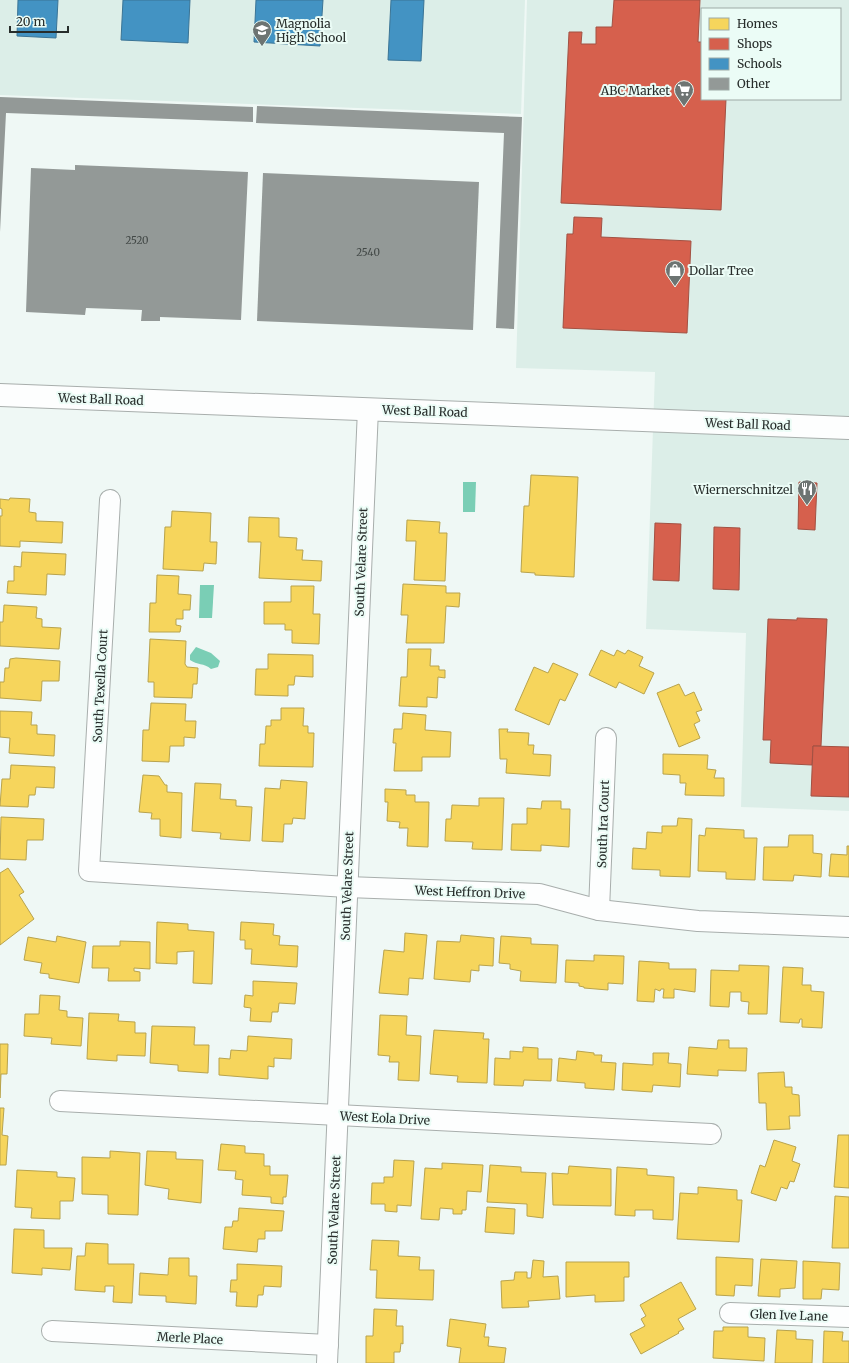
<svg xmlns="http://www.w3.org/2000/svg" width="849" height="1363" viewBox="0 0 849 1363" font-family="Merriweather,serif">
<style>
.built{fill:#dceee8;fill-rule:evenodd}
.water{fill:#7aceb5}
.homes{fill:#f6d55c;stroke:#b8a34d}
.shops{fill:#d6604d;stroke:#a25143}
.schools{fill:#4393c3;stroke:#3b7495}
.building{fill:#939997}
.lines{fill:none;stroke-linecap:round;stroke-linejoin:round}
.minor-casing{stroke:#a8aeac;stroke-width:22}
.primary-casing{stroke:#a8aeac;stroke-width:24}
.minor{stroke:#fdfefe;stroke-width:20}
.primary{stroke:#fdfefe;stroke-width:22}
.labels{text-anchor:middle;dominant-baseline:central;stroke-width:4;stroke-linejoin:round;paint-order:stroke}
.number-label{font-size:10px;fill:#424846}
.poi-label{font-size:12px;fill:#272d2b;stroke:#ebfcf6;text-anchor:start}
.street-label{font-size:12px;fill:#272d2b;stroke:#ebfcf6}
</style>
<rect width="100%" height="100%" fill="#eff8f5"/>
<g class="built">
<path d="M0,0h525l-4,114 -521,-19z"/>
<path d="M527,0h322v811l-108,-4 5,-174 -100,-4 9,-257 -139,-4zM702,9h138v90h-138z"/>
</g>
<g class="water">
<path d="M463,482h13l-1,30h-12z"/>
<path d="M200,585h14l-2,33h-13z"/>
<path d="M196,647l15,6 9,8 -2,6 -7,2c-7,-6 -14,-4 -21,-9v-5z"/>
</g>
<g class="homes">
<path d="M531,475l47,2 -4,100 -39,-2v-2l-14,-1 3,-66h5z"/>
<path d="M10,498l20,1 -1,13 7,1v8l27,1 -1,21 -42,-2v6l-20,-1v-30h2v-7l-2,-1v-9l9,1z"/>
<path d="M172,511l39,2 -1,29h7l-1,22 -12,-1 -1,8 -40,-2 2,-42h6z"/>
<path d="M249,517l30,1v19l18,1 -1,12h7l-1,10 20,1 -1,20 -62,-3 2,-36h-13z"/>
<path d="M407,520l33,2 -1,11h8l-2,48 -31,-1 2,-39h-10z"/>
<path d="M22,552l44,2 -1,21 -18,-1 -1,21 -39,-2 1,-12h6v-15l7,1z"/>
<path d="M157,575l22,1 -1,18 13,1 -1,15h-7v9h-7v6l5,1 -1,6h-31l1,-29h6z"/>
<path d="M403,584l43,2v7h14l-1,14 -13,-1 -2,37h-38l2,-28h-7z"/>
<path d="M291,586h23l-1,28h7l-1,30 -27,-1v-13h-7v-6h-21v-22h27z"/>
<path d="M4,605l33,2 -1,11 6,1v8l19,1 -2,21 -59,-3v-24h3z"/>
<path d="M150,639l36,2 -1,23 2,3 11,1 -1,16h-4l-1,14 -38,-1v-15h-6z"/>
<path d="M408,649h23l-1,17h9v4h6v8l-7,-1 -1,21 -10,-1v10l-28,-1 2,-29h6z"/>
<path d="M601,650l13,6 3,-6 8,4 3,-4 15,7 -4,9 15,7 -10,21 -25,-12 -3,6 -27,-13z"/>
<path d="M268,654l45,1v22l-18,-1 -1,9h-6v11l-33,-1 1,-26h12z"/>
<path d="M16,658l44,3 -1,20h-17l-1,20 -41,-3v-16h4l1,-14h4l1,-9z"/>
<path d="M553,663l25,11 -13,27 -5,-2 -11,26 -34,-15 19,-43 14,6z"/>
<path d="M679,684l6,12 9,-4 8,18 -6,2 4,9 -6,3 6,14 -21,9 -22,-54z"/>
<path d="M151,703l35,1 -1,17h11l-1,17 -11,-1v9h-14l-1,16 -27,-1 1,-31h6z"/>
<path d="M281,708h23l-1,18h5v7h6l-1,34 -54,-1 1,-22h5l1,-18h5v-6h10z"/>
<path d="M0,711l32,1 -1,13h6v9l18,1 -1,21 -45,-3 1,-15 -10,-1z"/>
<path d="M403,713l23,2 -1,15 26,2 -1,25h-28v14h-28l2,-28h-3l1,-14h8z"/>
<path d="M499,729h9l-1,3 22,1 -1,12h6l-1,9 18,1 -1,21 -44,-3 1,-14h-7z"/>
<path d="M663,754l45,1 -1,14 9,1 -2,8h10v18l-39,-1 1,-12h-6v-8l-17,-1z"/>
<path d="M11,765l44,2 -1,21 -18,-1 -1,8h-6l-1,12 -28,-1 2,-27h8z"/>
<path d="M143,775l16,1 6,9h2v7l15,1 -1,45 -21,-2v-17h-9l1,-6 -13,-1z"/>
<path d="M281,780l26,2 -2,37 -12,-1 -1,6h-8l-1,18 -21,-1 3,-53 15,1z"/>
<path d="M195,783l26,1 -1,15 16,1v6l16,1 -2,34 -30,-2 1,-6 -29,-2z"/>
<path d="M385,789l21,1v5h9v7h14l-1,45 -21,-1 1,-18h-9l1,-6 -13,-1 1,-19h-3z"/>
<path d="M479,798h25l-2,52 -30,-1 1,-7 -28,-1 1,-22h5l1,-14 27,1z"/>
<path d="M542,801h19v8h9l-1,38 -28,-2v6l-30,-1 1,-26h15v-16l14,1z"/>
<path d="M1,817l43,2 -1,21h-16l-1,20 -26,-1z"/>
<path d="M678,818l14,1 -2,58 -30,-1v-6l-28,-1 1,-21 13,1 1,-17 15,1v-7h15z"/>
<path d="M706,828l38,2v8h13l-2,42 -29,-1v-7l-28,-1 1,-36 6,1z"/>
<path d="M789,835h24v18l9,1 -1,23 -27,-2 -1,6 -30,-1 1,-33h24z"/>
<path d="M847,846h2v31l-20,-1 2,-22 16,1z"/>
<path d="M8,868l16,24 -5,3 15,24 -34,26v-72z"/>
<path d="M157,922l31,2v6l26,2 -2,52 -19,-1 1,-32 -17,1v12l-21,-1z"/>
<path d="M241,922l33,2 -1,11 7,1 -1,9 19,1 -1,21 -46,-3 1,-15h-7v-9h-5z"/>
<path d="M405,933l22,2 -4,44 -14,-1 -1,17 -29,-2 5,-43 20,2z"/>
<path d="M461,935l33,3 -1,28 -14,-1v6l-8,-1 -1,12 -36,-3 3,-38 23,1z"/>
<path d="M57,936l29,6 -7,41 -30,-5v-4l-9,-1 2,-10 -18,-3 4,-23 28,5z"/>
<path d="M501,936l30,2v6l27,1 -2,38 -36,-2 1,-10 -11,-2v-5l-11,-1z"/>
<path d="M120,941l30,1v27l-16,-1v3l6,1v9h-32l1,-13h-17l1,-22h27z"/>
<path d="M594,955l30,1 -1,28 -15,-1v7l-24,-2v-1l-5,-1v-3l-14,-1 1,-22 28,1z"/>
<path d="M639,961l30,2v6h27l-1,23 -21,-3v9h-11l1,-9h-3l-1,2 -5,-2 -1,13 -17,-1z"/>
<path d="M739,965l30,1 -2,48h-19l1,-12 -8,-1v-9h-11l-1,15 -19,-1 1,-36 28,1z"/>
<path d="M783,967l20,1 -1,17h9v6l13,1 -2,36 -20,-1v-8h-2l-1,4 -19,-1z"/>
<path d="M253,981l44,2 -2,21 -16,-1 -1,9h-6l-1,10 -21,-1 1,-13 -7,-1 1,-12 8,1z"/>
<path d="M40,995l20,1 -1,14 8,1v6l16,1 -2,28 -30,-2 1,-6 -28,-2 1,-22h14z"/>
<path d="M89,1013l30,1 -1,7 17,1v11h11l-1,23 -28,-1v6l-30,-2z"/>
<path d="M380,1015l27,1 -1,19 15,1 -2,45 -21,-1 1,-18h-10l1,-6 -12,-1z"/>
<path d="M152,1026l43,1 -1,18h15l-1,28 -30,-2v-6l-28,-2z"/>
<path d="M434,1030l50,3 -1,6h6l-2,44 -30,-1 1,-6 -28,-2z"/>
<path d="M248,1036l44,3 -1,20 -17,-1v9l-6,-1v13l-49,-4v-17l11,1 1,-9 16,1z"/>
<path d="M718,1040h11v8h18l-1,23 -28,-1v6l-31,-2 2,-27 28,2z"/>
<path d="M0,1044h8l-1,30h-6l-1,24z"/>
<path d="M523,1047l15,1v11h14l-1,22 -27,-1 -1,6 -29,-1 1,-27 15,1v-8l13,1z"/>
<path d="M577,1051l17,2v2h8l-1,7 15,1 -2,27 -29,-2v-5l-28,-2 2,-23 17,2z"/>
<path d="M653,1053h16l-1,10 13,1 -1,23 -27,-2 -1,7 -30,-2 1,-27 30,2z"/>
<path d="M784,1072l1,15h7v7l7,1 1,21h-11l1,13 -23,1 -1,-27h-7l-1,-30z"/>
<path d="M0,1108h4l-2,27 6,1 -2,29h-6z"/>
<path d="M838,1135h11v53l-15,-1z"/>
<path d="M774,1140l22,7 -4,14 8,3 -6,18 -4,-1 -3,8 -6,-2 -5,14 -25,-8 9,-28 5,2z"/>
<path d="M221,1144l24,2v7l19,1v12h6v9h18l-2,22h-3v7l-12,-1v-6l-29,-2 1,-15 -8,-1 1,-8 -18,-1z"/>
<path d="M110,1151l30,2 -2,62 -30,-1v-19l-26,-1v-37l28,1z"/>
<path d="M147,1151l29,1v7l27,1 -2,43 -33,-4 1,-10 -24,-4z"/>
<path d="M394,1160l20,1 -3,45 -14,-1v7l-12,-1v-7h-14l1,-21h12v-6h9z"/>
<path d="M442,1163l41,2 -2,27 -14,-1 -1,19h-4v4h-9v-5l-13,-1 -1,12 -18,-1 4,-51 17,1z"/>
<path d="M490,1165l31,2v5l25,1 -3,45 -16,-2v-12l-40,-2z"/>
<path d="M569,1166l42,3v37l-58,-1 -1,-32 16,1z"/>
<path d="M617,1167l30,2v6l27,2 -1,43 -20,-1v-9h-18v6l-20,-1z"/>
<path d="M17,1170l40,2v5l18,1 -2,23h-13v18l-29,-1 1,-10 -17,-1z"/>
<path d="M698,1187l39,3v10h5l-3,42 -62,-3 3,-46 18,1z"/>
<path d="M835,1196l14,1v51h-17z"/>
<path d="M487,1207l28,2 -1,25 -29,-2z"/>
<path d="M239,1208l45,3 -2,20h-17v8h-7l-1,13 -34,-3 2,-22h7l1,-6h5z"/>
<path d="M14,1229l30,1v18h28l-2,22 -28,-2v7l-30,-2z"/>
<path d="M372,1240l27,1 -1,15 22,1 -1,13h15l-1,30 -57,-2 1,-28h-7z"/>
<path d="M86,1243l22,1v20h26l-2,39 -19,-1 1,-16h-9v6l-30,-2 2,-34h8z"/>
<path d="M716,1257l37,2 -1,27 -17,-1 -1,11 -18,-1z"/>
<path d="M169,1258h20v18h8l-1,28 -30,-2v-6l-27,-1 1,-22 28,2z"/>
<path d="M761,1259l36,2 -2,27 -15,1v8l-22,-1z"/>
<path d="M533,1260l11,1 -1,16 15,-1 2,23 -32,2 1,6 -27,1 -1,-27 13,-1 1,-8h12v6h4z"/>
<path d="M803,1261l37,2 -1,27 -17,-1 -1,10h-18z"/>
<path d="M566,1262h63v15h-5v24l-29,1v-7l-29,2z"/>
<path d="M237,1264l45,2 -1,21 -17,-1 -1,9h-5l-1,12 -21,-1 1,-14h-7l1,-12h6z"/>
<path d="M681,1282l15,27 -18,10 6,10 -6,3 1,1 -38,21 -11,-20 15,-8 -4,-7 5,-3 -6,-11z"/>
<path d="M374,1309l23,1 -1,16h7v18l-2,-1 -1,9h-6v11h-28v-27h7z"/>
<path d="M450,1319l36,5 -2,13h5l-1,9 18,2 -2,15h-45l2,-15 -14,-2z"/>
<path d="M723,1327h25v10l17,1 -1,23 -51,-3 1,-27h9z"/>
<path d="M777,1330l19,1v8l17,1 -1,23h-37z"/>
<path d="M824,1331l19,1 -1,9h7v22h-26z"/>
</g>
<g class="shops">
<path d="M614,0h86l-2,42h4v57h24l-5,111 -160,-7 8,-171h13l-1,12h15v-17h16z"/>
<path d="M574,217l28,1 -1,19 90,4 -4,92 -124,-5 4,-94h6z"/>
<path d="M799,482l18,1 -2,47 -17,-1z"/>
<path d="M655,523l26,1 -2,57 -26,-1z"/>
<path d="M714,527l26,1 -1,62 -26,-1z"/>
<path d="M797,618l30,1 -6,127h-8l-1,19 -42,-2 1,-23h-8l5,-121 29,1z"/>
<path d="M813,746l36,1v50l-38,-1z"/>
</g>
<g class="schools">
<path d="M18,0h40l-2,38 -39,-2z"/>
<path d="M123,0h67l-2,43 -67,-3z"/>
<path d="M256,0h67l-3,46 -66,-4z"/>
<path d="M391,0h33l-3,61 -33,-1z"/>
</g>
<g class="building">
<path d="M0,97l253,10v15l-247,-9 -6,119z"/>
<path d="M257,106l265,11 -8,212 -18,-1 8,-195 -248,-10z"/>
<path d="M75,165l173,7 -7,148 -81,-3v4h-19l1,-11 -56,-2 -1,7 -59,-3 5,-144 44,2z"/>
<path d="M263,173l216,9 -6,148 -216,-9z"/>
</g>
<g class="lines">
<g class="minor-casing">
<g id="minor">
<path d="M110,500l-21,371 258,16 192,7 60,16 99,11 151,6"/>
<path d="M599,910l7,-172"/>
<path d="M60,1101l651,33"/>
<path d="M730,1313l119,4"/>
<path d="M52,1331l276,14"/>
<path d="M327,1363l41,-954"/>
</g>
</g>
<g class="primary-casing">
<path id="primary" d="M0,395l849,33"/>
</g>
<use href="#minor" class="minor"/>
<use href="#primary" class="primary"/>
</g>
<defs>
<g id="school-pin" transform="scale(1)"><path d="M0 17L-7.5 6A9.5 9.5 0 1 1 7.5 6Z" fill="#6d7472" stroke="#ebfcf6"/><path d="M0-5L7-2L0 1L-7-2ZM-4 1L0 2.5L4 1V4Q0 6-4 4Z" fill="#fff"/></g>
<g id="supermarket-pin" transform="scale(1)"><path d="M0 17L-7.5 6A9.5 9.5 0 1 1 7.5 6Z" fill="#6d7472" stroke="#ebfcf6"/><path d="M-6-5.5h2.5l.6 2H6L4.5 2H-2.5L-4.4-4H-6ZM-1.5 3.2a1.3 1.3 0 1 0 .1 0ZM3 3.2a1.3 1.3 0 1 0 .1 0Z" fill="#fff"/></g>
<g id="shop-pin" transform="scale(1)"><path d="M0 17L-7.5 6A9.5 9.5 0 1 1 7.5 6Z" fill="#6d7472" stroke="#ebfcf6"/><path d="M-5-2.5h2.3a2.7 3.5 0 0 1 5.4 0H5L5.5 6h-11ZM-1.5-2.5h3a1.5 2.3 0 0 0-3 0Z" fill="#fff"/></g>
<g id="restaurant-pin" transform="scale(1)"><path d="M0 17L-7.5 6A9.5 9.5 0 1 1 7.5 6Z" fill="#6d7472" stroke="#ebfcf6"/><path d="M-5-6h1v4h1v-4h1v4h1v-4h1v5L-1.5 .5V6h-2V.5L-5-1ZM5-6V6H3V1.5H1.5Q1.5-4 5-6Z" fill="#fff"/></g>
</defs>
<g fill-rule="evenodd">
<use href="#school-pin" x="262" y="30"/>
<use href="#supermarket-pin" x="684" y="90"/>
<use href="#shop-pin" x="675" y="270"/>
<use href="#restaurant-pin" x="807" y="489"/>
</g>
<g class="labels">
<g class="number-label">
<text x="137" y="240">2520</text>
<text x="368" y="252">2540</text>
</g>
<g class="poi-label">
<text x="276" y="23">Magnolia<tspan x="276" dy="14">High School</tspan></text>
<text x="670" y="90" text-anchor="end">ABC Market</text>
<text x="689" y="270">Dollar Tree</text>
<text x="793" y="489" text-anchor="end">Wiernerschnitzel</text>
</g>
<g class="street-label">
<text transform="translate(101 399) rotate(2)">West Ball Road</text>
<text transform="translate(425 411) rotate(2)">West Ball Road</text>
<text transform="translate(748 424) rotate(2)">West Ball Road</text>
<text transform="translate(361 562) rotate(-88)">South Velare Street</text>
<text transform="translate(100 686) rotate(-87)">South Texella Court</text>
<text transform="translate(603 824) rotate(-88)">South Ira Court</text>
<text transform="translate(347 886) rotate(-88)">South Velare Street</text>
<text transform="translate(470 892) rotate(2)">West Heffron Drive</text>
<text transform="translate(385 1118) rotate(3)">West Eola Drive</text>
<text transform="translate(334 1210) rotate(-88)">South Velare Street</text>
<text transform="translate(789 1315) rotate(2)">Glen Ive Lane</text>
<text transform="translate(190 1338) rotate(3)">Merle Place</text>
</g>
</g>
<rect x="701" y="8" width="140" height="92" fill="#ebfcf6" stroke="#9da9a5"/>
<rect x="709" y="18" width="20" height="12" fill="#f6d55c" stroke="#9da9a5"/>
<text x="737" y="28" font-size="12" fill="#272d2b">Homes</text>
<rect x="709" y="38" width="20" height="12" fill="#d6604d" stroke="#9da9a5"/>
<text x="737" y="48" font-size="12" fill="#272d2b">Shops</text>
<rect x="709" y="58" width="20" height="12" fill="#4393c3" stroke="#9da9a5"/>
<text x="737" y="68" font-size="12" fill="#272d2b">Schools</text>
<rect x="709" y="78" width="20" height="12" fill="#939997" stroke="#9da9a5"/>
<text x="737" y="88" font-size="12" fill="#272d2b">Other</text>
<path d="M10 26v6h58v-6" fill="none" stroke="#272d2b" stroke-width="2"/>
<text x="16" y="26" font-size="12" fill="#272d2b" stroke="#ebfcf6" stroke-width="3" paint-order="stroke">20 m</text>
</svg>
